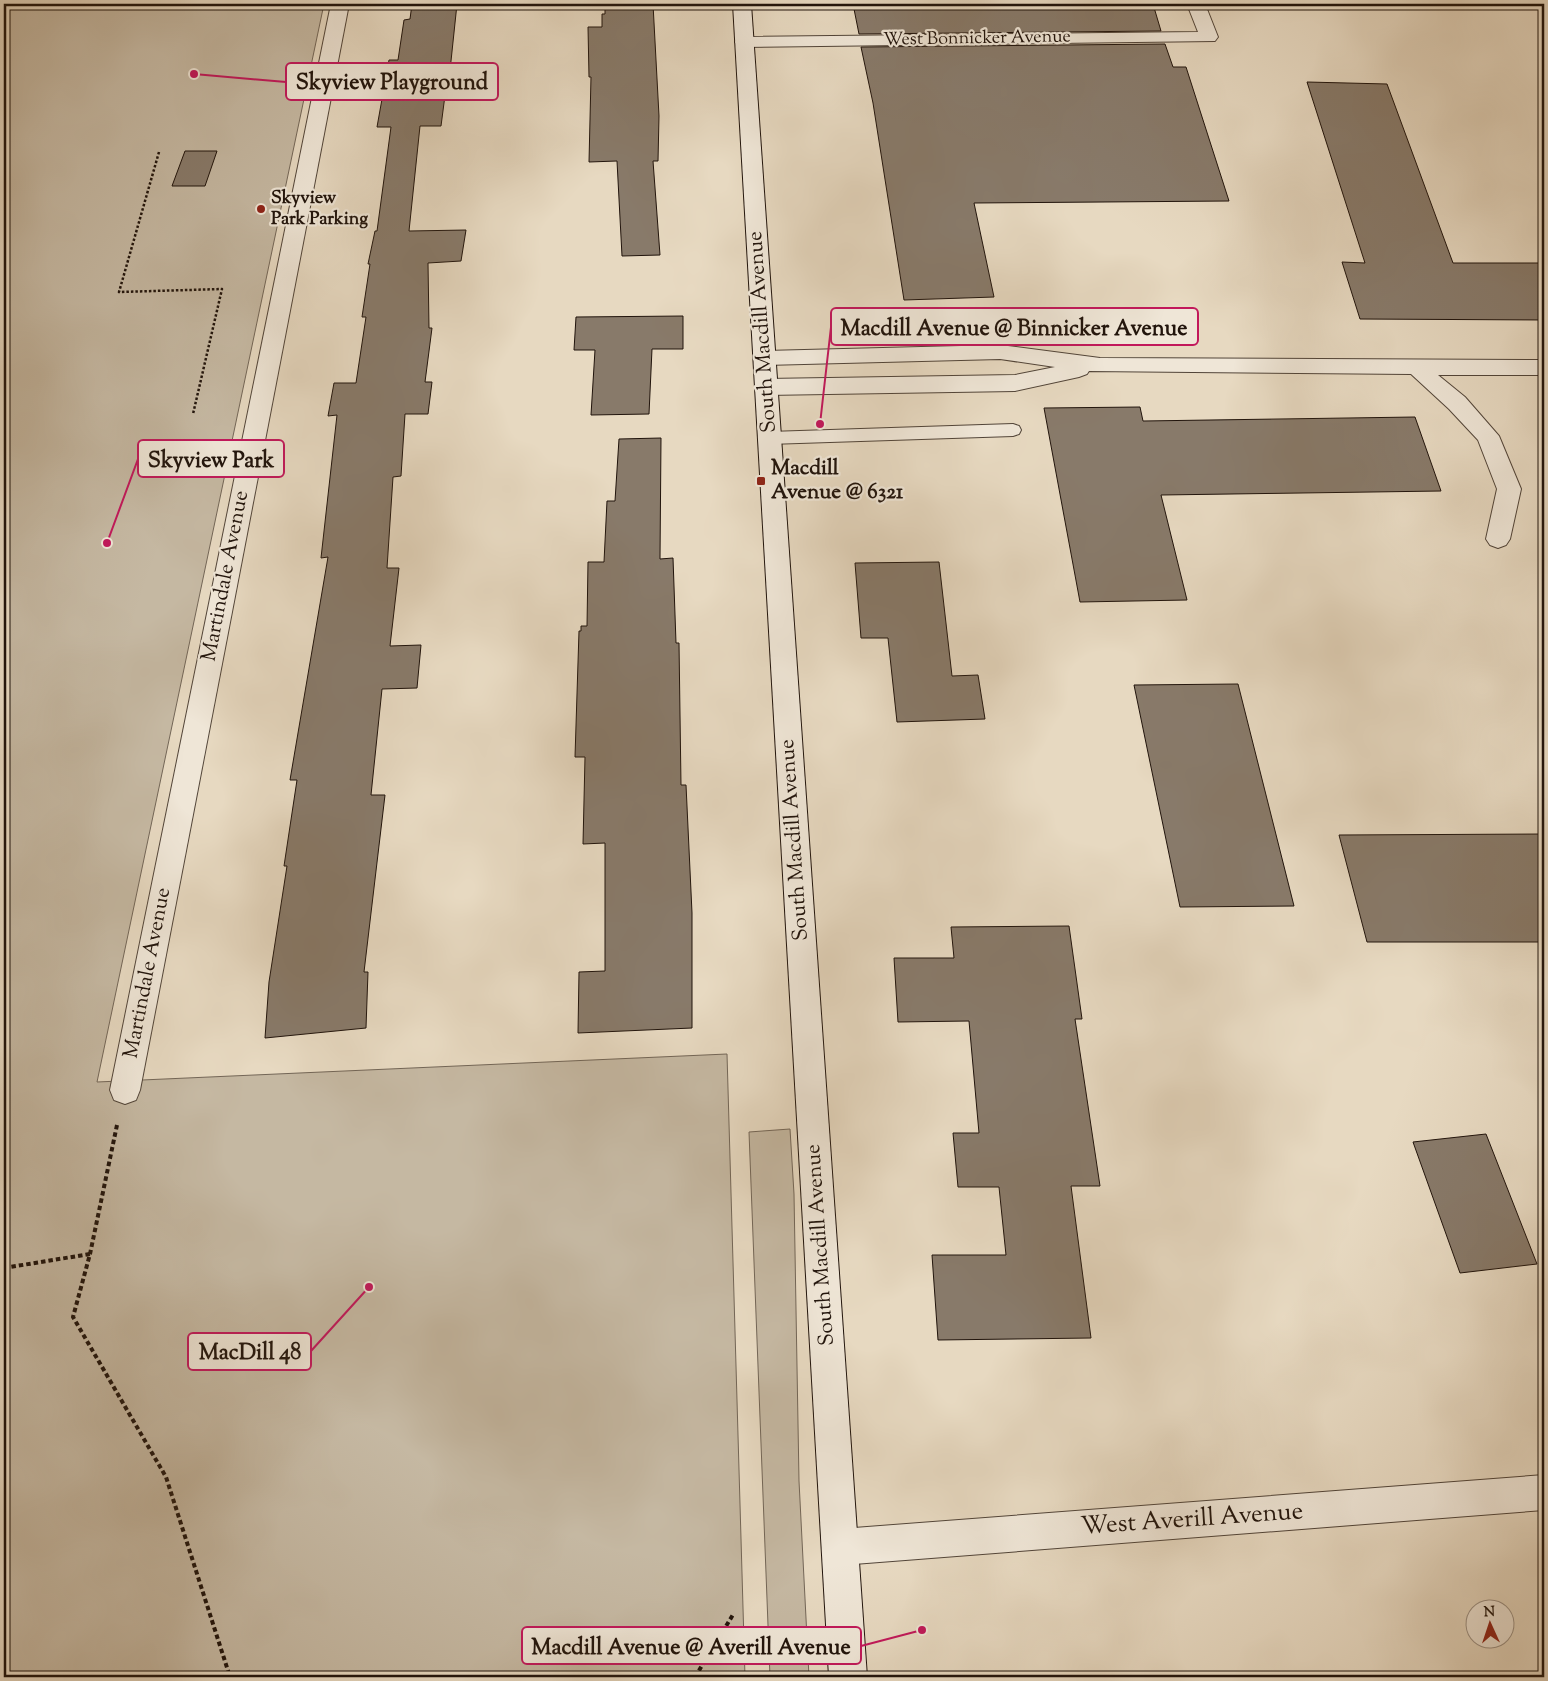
<svg xmlns="http://www.w3.org/2000/svg" width="1548" height="1681" viewBox="0 0 1548 1681" font-family="'Sorts Mill Goudy',serif">
<style>
.green{fill:#c5b8a2;stroke:#736657}
.building{fill:#887a6a;stroke:#21140c}
.lines{fill:none;stroke-linecap:round;stroke-linejoin:round}
.lane-casing{stroke:#524539;stroke-width:2}
.street-casing{stroke:#524539;stroke-width:2}
.secondary-casing{stroke:#21140c;stroke-width:2}
.path-far1{stroke:#21140c;stroke-width:2.5;stroke-dasharray:2.5 2;stroke-linecap:butt}
.path{stroke:#21140c;stroke-width:4;stroke-dasharray:4.5 3;stroke-linecap:butt}
.lane{fill:#efe6d7;fill-rule:evenodd}
.street{fill:#efe6d7;fill-rule:evenodd}
.secondary{fill:#efe6d7;fill-rule:evenodd}
.poi-dot{fill:#8f2418;stroke:#efe6d7;stroke-width:2}
.labels{text-anchor:middle;dominant-baseline:central;stroke-width:4.5;stroke-linejoin:round;paint-order:stroke}
.far-street-label{font-size:18px;fill:#21140c;stroke:#efe6d7}
.far-poi-label{font-size:18px;font-weight:bold;fill:#21140c;stroke:#efe6d7;text-anchor:start}
.street-label{font-size:21px;fill:#21140c;stroke:#efe6d7}
.poi-label{font-size:21px;font-weight:bold;fill:#21140c;stroke:#efe6d7;text-anchor:start}
.near-street-label{font-size:25px;fill:#21140c;stroke:#efe6d7}
.leader{fill:none;stroke:#c2185b;stroke-width:2}
.callout-dot{fill:#c2185b;stroke:#efe6d7;stroke-width:2}
.callout{fill:#efe6d7;stroke:#c2185b;stroke-width:2}
.callout-label{font-size:22px;text-anchor:middle;font-weight:bold;fill:#21140c}
</style>
<rect width="100%" height="100%" fill="#e7d9c1"/>
<filter id="stains"><feTurbulence type="fractalNoise" baseFrequency=".004" numOctaves="4"/><feColorMatrix values="0 0 0 0 .2 0 0 0 0 .09 0 0 0 0 .02 0 0 0 .5 -.17"/></filter>
<radialGradient id="worn" r=".72"><stop offset=".6" stop-color="#630" stop-opacity="0"/><stop offset="1" stop-color="#630" stop-opacity=".3"/></radialGradient>
<g class="green">
<path d="M4,4h320l-227,1078 630,-28 18,623h-741z"/>
<path d="M790,1129l4,65 5,287 10,196h-39l-21,-545z"/>
</g>
<g class="building">
<path d="M412,4h45l-8,76h-2l-6,46h-21l-11,105 57,-1 -5,31 -33,2 1,65h3l-7,54h7l-4,32h-23l-4,62 -8,1 -6,91h12l-9,78 31,-1 -4,43 -35,1 -11,106h14l-21,177h4l-2,56 -101,10 4,-56 18,-116h-3l13,-86h-7l38,-223 -7,1 16,-143 -9,1 6,-33h22l10,-66h-4l8,-53h-2l7,-33h2l14,-104h-14l12,-67h9l6,-40 6,-1z"/>
<path d="M605,4h48l6,112 -1,45h-5l7,94 -38,1 -5,-95 -28,1 2,-85h-2l-1,-50h14v-13h3z"/>
<path d="M853,4h300l8,27 -302,3z"/>
<path d="M1165,44l8,23h13l43,134 -255,2 20,94 -90,3 -31,-197 -12,-56z"/>
<path d="M1307,82l80,2 66,179h91v57l-184,-1 -18,-57 23,1z"/>
<path d="M185,151h32l-12,35h-33z"/>
<path d="M683,316v33h-31l-3,65 -58,1 4,-65h-21l2,-33z"/>
<path d="M1140,407l3,14 272,-4 26,74 -280,4 26,105 -107,2 -36,-194z"/>
<path d="M661,438l-1,121 13,-1 3,85h3l2,142h5l6,128v115l-114,5 1,-61 26,-1v-128l-22,1 2,-87h-10l4,-126h2v-5h6l1,-64h16l3,-61h8l4,-62z"/>
<path d="M939,562l13,114 26,-1 7,44 -88,3 -9,-84h-27l-6,-75z"/>
<path d="M1238,684l56,222 -114,1 -46,-222z"/>
<path d="M1544,834v108h-177l-28,-107z"/>
<path d="M1069,926l13,93h-7l25,167h-29l20,152 -153,2 -6,-85h74l-7,-68h-41l-5,-54h26l-10,-112 -71,1 -4,-64h60l-3,-31z"/>
<path d="M1486,1134l51,130 -77,9 -47,-131z"/>
</g>
<g class="lines">
<g class="lane-casing">
<path id="lane" d="M1013,424l6,2 2,4 -2,4 -6,2 -244,8 -6,-2 -2,-4 2,-4 6,-2z"/>
</g>
<g class="street-casing">
<g id="street">
<path d="M331,4h18l-209,1086 -4,10 -11,4 -11,-4 -4,-10z"/>
<path d="M1187,4h18l13,33 -3,4 -471,6 -6,-1 -3,-4 3,-4 6,-1 454,-5z"/>
<path d="M1000,345l100,13 444,2v15h-106l27,22 34,39 22,53 -11,50 -4,6 -8,3 -8,-3 -4,-6 11,-50 -19,-49 -29,-31 -38,-35 -322,-3 -2,3 -8,3 -64,14 -249,4 -8,-3 -3,-5 3,-5 8,-3 249,-4 40,-8 -55,-8 -235,6 -8,-2 -3,-5 3,-5 8,-2z"/>
<path d="M1544,1475v35l-703,55 -13,-5 -5,-13 5,-13 13,-5z"/>
</g>
</g>
<g class="secondary-casing">
<path id="secondary" d="M733,4h18l116,1673h-38z"/>
</g>
<path class="path-far1" d="M159,152l-40,140 103,-3 -29,125"/>
<g class="path">
<path d="M117,1125l-27,129 -17,63 93,160 64,200"/>
<path d="M4,1268l86,-14"/>
<path d="M695,1677l39,-64"/>
</g>
<use href="#lane" class="lane"/>
<use href="#street" class="street"/>
<use href="#secondary" class="secondary"/>
</g>
<g class="poi-dot">
<circle cx="261" cy="209" r="5"/>
<rect x="756" y="476" width="10" height="10" rx="2.5"/>
</g>
<g class="labels">
<g class="far-street-label">
<text transform="translate(977 39) rotate(-1)">West Bonnicker Avenue</text>
</g>
<g class="far-poi-label">
<text x="271" y="199">Skyview<tspan x="271" dy="21">Park Parking</tspan></text>
</g>
<g class="street-label">
<text transform="translate(763 332) rotate(-94)">South Macdill Avenue</text>
<text transform="translate(226 576) rotate(-79)">Martindale Avenue</text>
<text transform="translate(795 840) rotate(-94)">South Macdill Avenue</text>
<text transform="translate(148 973) rotate(-79)">Martindale Avenue</text>
<text transform="translate(821 1245) rotate(-94)">South Macdill Avenue</text>
</g>
<g class="poi-label">
<text x="771" y="469">Macdill<tspan x="771" dy="24">Avenue @ 6321</tspan></text>
</g>
<g class="near-street-label">
<text transform="translate(1192 1520) rotate(-4)">West Averill Avenue</text>
</g>
</g>
<path class="leader" d="M194 74L286 82M820 424L831 327M107 543L138 459M369 1287L311 1351M922 1630L861 1646"/>
<g class="callout-dot">
<circle cx="194" cy="74" r="5"/>
<circle cx="820" cy="424" r="5"/>
<circle cx="107" cy="543" r="5"/>
<circle cx="369" cy="1287" r="5"/>
<circle cx="922" cy="1630" r="5"/>
</g>
<g class="callout">
<rect x="286" y="63" width="212" height="37" rx="5"/>
<rect x="831" y="308" width="367" height="37" rx="5"/>
<rect x="138" y="440" width="146" height="37" rx="5"/>
<rect x="188" y="1333" width="123" height="37" rx="5"/>
<rect x="522" y="1627" width="339" height="37" rx="5"/>
</g>
<g class="callout-label">
<text x="392" y="89">Skyview Playground</text>
<text x="1014" y="335">Macdill Avenue @ Binnicker Avenue</text>
<text x="211" y="467">Skyview Park</text>
<text x="250" y="1359">MacDill 48</text>
<text x="691" y="1654">Macdill Avenue @ Averill Avenue</text>
</g>
<rect width="1548" height="1681" fill="none" stroke="#e7d9c1" stroke-width="20"/>
<rect x="5" y="5" width="1538" height="1671" fill="none" stroke="#21140c" stroke-width="2.5"/>
<rect x="10" y="10" width="1528" height="1661" fill="none" stroke="#21140c"/>
<g transform="translate(1490 1624) rotate(357)"><circle r="24" fill="#efe6d7" stroke="#9d9286"/>
<path d="M0-4L9 19L0 12L-9 19Z" fill="#8f2418"/>
<text y="-8" font-size="14" font-weight="bold" text-anchor="middle" fill="#21140c">N</text>
</g>
<rect width="100%" height="100%" filter="url(#stains)"/>
<rect width="100%" height="100%" fill="url(#worn)"/>
</svg>
